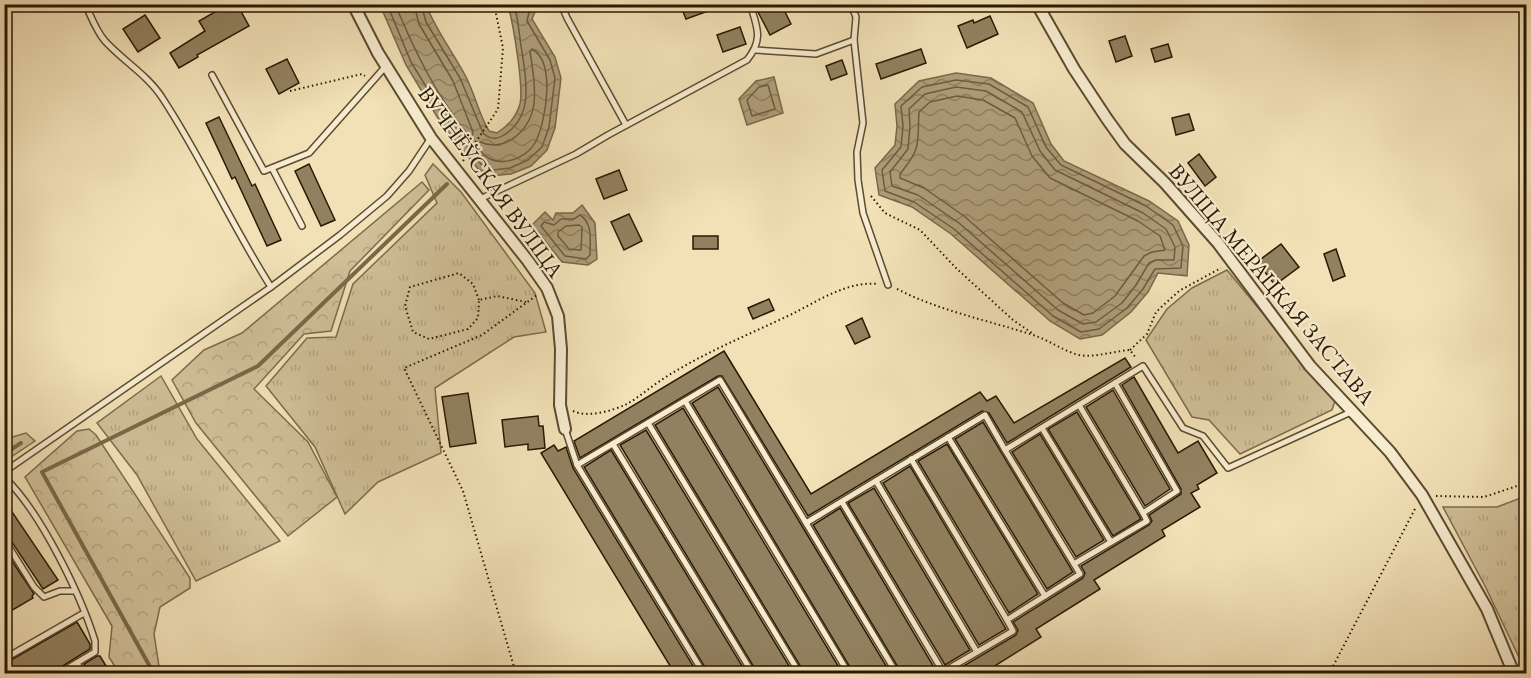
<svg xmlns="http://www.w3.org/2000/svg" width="1531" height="678" viewBox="0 0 1531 678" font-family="'EB Garamond',serif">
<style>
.grass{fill:url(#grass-tufts);stroke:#7d6c4d;stroke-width:1.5}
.forest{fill:url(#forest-crowns);stroke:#7d6c4d;stroke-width:1.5}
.water{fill:url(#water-waves);stroke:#796849;stroke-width:1.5}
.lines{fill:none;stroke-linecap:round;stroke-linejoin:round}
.shore{stroke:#6c5b3e;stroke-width:1.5}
.stream{stroke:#796849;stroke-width:4}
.building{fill:#928160;stroke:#2a1902;stroke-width:1.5}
.lane-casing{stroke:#5c4b2f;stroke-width:8}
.street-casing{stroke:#5c4b2f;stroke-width:14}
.path{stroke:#2a1902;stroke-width:2;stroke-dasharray:1.5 3;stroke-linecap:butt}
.lane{stroke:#f7ecd0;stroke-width:5}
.street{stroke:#f7ecd0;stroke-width:10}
.labels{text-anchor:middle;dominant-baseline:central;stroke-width:4.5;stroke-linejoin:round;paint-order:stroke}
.street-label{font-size:22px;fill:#2a1902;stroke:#f7ecd0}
</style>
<defs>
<pattern id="grass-tufts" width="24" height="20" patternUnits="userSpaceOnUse" patternTransform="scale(1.5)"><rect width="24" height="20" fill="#d0bf98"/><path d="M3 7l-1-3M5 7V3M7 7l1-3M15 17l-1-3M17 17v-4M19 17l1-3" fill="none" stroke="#b3a481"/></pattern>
<pattern id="forest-crowns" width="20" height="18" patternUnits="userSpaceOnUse" patternTransform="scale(1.5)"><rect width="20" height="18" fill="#d0bf98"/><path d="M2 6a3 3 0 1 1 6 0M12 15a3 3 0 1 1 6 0" fill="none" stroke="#b3a481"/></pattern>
<pattern id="water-waves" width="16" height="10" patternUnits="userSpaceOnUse" patternTransform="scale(1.5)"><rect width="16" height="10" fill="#ae9d79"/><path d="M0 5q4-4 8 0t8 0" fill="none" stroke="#8e7f61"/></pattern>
</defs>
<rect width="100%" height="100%" fill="#f2e1b7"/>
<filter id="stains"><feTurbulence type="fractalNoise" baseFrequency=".00333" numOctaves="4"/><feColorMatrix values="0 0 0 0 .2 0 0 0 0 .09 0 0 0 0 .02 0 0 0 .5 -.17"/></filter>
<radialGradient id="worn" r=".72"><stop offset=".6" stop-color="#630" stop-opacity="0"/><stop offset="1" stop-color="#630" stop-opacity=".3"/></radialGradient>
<g class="grass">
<path d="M433,164l28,28 74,101 11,39 -32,5 -79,51 6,65 -63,29 -33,32 -30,-67 -49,-61 41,-48 29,-1 17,-53 84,-81 -12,-28z"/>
<path d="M1227,270l108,131 -3,9 -92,44 -31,-34 -17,-3 -46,-77 21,-31 25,-21z"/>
<path d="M161,376l36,63 83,102 -84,40 -59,-106 -40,-52z"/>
<path d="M1526,496v176l-41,-86 -42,-79h54z"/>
</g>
<g class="forest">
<path d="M422,182l7,8 -79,81 -19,60 -27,3 -50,55 54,53 29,55 -49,39 -92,-113 -24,-43 32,-30 38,-17z"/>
<path d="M89,429l7,6 94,143v10l-30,19 -6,27 6,39h-41l-10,-16 3,-31 -87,-149 52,-46z"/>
<path d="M26,433l9,8 -30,20v-22z"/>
</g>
<g class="water">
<path d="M380,5h46c10,25 26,46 39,70 10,18 13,38 24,56l8,2c12,-8 19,-16 23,-29 4,-17 -7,-81 -12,-99h30l-6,14 23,38 6,21 -6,50 -8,22 -16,16 -20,8 -20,2 -13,-7 -39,-49 -33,-55z"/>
<path d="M956,73l35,5 42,25 18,41 13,17 85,40 29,20 11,24 -2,31 -29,-3 -10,19 -17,20 -29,23 -22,4 -30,-18 -99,-87 -39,-27 -33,-12 -4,-27 20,-23 2,-19 -2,-22 24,-23z"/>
<path d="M774,77l9,36 -36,12 -8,-26 17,-18z"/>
<path d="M582,205l13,18 2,36 -9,6 -26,-3 -30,-37 13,-13 8,8 3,-7h17z"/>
</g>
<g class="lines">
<g class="shore">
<path d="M387,4l24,58 33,54 37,48 12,6 17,-2 18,-8 14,-13 7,-20 6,-49 -5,-18 -23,-39 4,-17"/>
<path d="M395,4c21,50 40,89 73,131l4,1 1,-4 -20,-51 -34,-57 -5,-20"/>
<path d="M421,4l5,18 34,56 23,55c6,6 14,7 21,2 31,-19 22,-58 17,-89 -2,-14 -3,-28 -7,-42"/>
<path d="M532,49c24,13 14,71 4,92 -11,22 -49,31 -59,3l3,-2c26,11 50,-12 54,-38 2,-17 -1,-35 -4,-52z"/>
<path d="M956,80l33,4 39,23 18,40 15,18 85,41 27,19 10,21 -2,22 -26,1 -12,20 -16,19 -28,21 -18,3 -28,-16 -99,-87 -40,-27 -29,-11 -3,-21 19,-23 2,-21 -2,-20 21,-19z"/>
<path d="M768,85l7,24 -23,7 -5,-16 12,-13z"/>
<path d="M956,87l30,4 36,21 18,39 15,19 88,43 23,16 9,18 -1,13h-18l-7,3 -13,22 -14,18 -26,19 -13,2 -25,-14 -99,-87 -41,-28 -26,-9 -2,-14 18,-23 2,-23 -1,-17 16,-15z"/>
<path d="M957,96l26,4 32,18 17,38 18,22 88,43 22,15 5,14 -13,2 -8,4 -29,40 -22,17 -9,2 -21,-12 -99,-87 -40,-28 -24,-10v-4c22,-27 17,-29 19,-62l11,-10z"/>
<path d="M580,215c13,8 10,25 10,40l-4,4 -21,-3 -24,-30 3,-4 10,3 7,-6h13z"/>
<path d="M566,226l13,-1 3,2 -1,23 -12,-1 -11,-13v-4z"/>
</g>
<g class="stream">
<path d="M4,454l17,-11"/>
<path d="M154,674l-112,-202 216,-106 189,-182"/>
</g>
</g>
<g class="building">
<path d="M229,4h8l12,22 -52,29 1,2 -19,11 -9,-15 35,-22 -6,-10z"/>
<path d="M680,4h42v2l-36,13z"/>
<path d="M772,4h9l10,20 -21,11 -12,-23z"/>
<path d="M145,15l15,23 -22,14 -15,-23z"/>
<path d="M990,16l8,18 -31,14 -9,-22 15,-6 1,3z"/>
<path d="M740,27l6,17 -23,8 -6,-17z"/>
<path d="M1125,36l7,20 -16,6 -7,-21z"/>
<path d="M1168,44l4,13 -17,5 -4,-13z"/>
<path d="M921,49l5,14 -45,16 -5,-15z"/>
<path d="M287,59l12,24 -20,11 -13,-25z"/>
<path d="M842,60l5,14 -16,6 -5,-14z"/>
<path d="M1189,114l5,16 -18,5 -4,-17z"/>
<path d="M219,117l33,69 3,-2 26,56 -14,6 -32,-69 -3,2 -26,-56z"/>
<path d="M1199,154l17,23 -11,9 -17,-23z"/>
<path d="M309,164l26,56 -14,6 -26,-55z"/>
<path d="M619,170l8,20 -23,9 -8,-20z"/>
<path d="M629,214l13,27 -18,9 -13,-28z"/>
<rect x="693" y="236" width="25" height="13"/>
<path d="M1281,244l18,23 -24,18 -18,-23z"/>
<path d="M1336,249l9,27 -12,5 -9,-27z"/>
<path d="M769,299l5,11 -21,9 -5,-11z"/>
<path d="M862,318l8,19 -15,7 -9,-18z"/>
<path d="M724,351l87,143 169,-102 7,9 9,-5 18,27 111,-65 6,9 -124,76 -18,-30 -7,-2 -174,105 -86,-140h-4l-138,82 -6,-17z"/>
<path d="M1134,377l44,76 20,-12 19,32 -20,12 2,4 -8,4 9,14 -38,23 3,6 -71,44 6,9 -64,40 5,8 -59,37h-32l66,-39 2,-5 -5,-8 70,-44 2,-5 -4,-7 68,-41 3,-4 -3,-6 32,-21v-5l-59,-104z"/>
<path d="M718,387l84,139 89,148h-37l-162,-271z"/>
<path d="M1113,390l57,99 -25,17 -59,-99z"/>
<path d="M468,393l8,50 -26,4 -8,-50z"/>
<path d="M683,408l160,266h-38l-150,-249z"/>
<path d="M1077,412l64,107 -28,17 -65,-107z"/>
<path d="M538,416l1,10h4l2,22 -17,2v-6l-23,3 -3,-27z"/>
<path d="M983,422l90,150 -26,17 -92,-150z"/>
<path d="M646,430l148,244h-36l-138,-229z"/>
<path d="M1040,434l64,106 -28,17 -64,-105z"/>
<path d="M947,444l91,150 -29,19 -91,-152z"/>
<path d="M554,445l4,6 8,-4 7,21 125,206h-23l-134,-221z"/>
<path d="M611,450l136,224h-38l-125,-207z"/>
<path d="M910,466l96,163 -27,16 -96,-162z"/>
<path d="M874,488l96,162 -25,15 -97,-162z"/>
<path d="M4,500l54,80 -15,9 -35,-53 -4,-2z"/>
<path d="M840,508l98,166h-36l-89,-149z"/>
<path d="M4,549l30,45 -2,2 1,2 -29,17z"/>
<path d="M77,622l13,22v5l-34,21 -3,4h-49v-10z"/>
<path d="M97,656h3l11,18h-22l-5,-10z"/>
</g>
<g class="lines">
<g class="lane-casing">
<g id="lane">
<path d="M85,4c6,12 11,27 20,37 18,20 43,34 58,58 40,61 69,127 108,188"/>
<path d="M561,4l6,14 59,107"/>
<path d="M851,4l5,13 -2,23 9,83 -6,29 1,28 5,33 25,72"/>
<path d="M755,50l61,4 38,-14"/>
<path d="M212,75l52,96 45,-18 77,-87"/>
<path d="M272,168l30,58"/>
<path d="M480,199l96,-45 32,-19 139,-75c17,-21 10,-33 3,-56"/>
<path d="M685,401l164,273"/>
<path d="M1079,405l64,108"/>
<path d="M648,423l152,251"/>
<path d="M1042,428l69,114"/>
<path d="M565,429l12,36 127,209"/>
<path d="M948,437l97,159"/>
<path d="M613,444l140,230"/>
<path d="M1005,450l69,114"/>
<path d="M911,459l96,161"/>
<path d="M577,465l143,-85 86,143 179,-108 20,35 138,-84 40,62 20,8 25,32 123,-56"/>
<path d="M4,472l267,-185 69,-52 47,-39 22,-25 22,-33"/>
<path d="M4,477c36,34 76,116 91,164v11l-37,22"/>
<path d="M876,481l101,171"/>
<path d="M842,502l101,170"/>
<path d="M806,523l91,151"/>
<path d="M4,539l30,48 10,10 16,-6h14"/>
<path d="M4,659l80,-46"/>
<path d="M77,663l7,11"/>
<path d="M944,674l-1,-2 70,-41 -6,-11 73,-46 -6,-10 73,-43 -4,-8 34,-22 -62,-108"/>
</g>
</g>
<g class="street-casing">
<g id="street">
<path d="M353,4l25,49 53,85 97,123 19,27 11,28 3,33 -1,56 5,24"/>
<path d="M1037,4l37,65 33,50 18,25 40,39 53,60 92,123 80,86 32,43 65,114 27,65"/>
</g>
</g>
<g class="path">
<path d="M290,91l72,-17 3,2"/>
<path d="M463,161l35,-52 5,-61 -9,-44"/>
<path d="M871,196l14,17 35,17 37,39 56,51 19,13"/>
<path d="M897,289c43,22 90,31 136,46 16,5 30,16 46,20 17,3 34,-4 51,-5l6,8"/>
<path d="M479,300l-6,-16 -14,-11 -49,14 -5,19 8,26 16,7 39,-10 10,-11 1,-18 18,-4 29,6"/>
<path d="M1130,350l17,-16 9,-22 23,-21 42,-23"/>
<path d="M573,411c15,7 39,0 54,-7 14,-8 27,-20 42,-29 39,-24 81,-41 123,-61 26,-13 55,-33 86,-30"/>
<path d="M1436,496l48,1 42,-14"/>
<path d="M516,674l-53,-183 -59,-123 78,-33 55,-40"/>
<path d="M1329,674l87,-167"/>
</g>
<use href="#lane" class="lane"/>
<use href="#street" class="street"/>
</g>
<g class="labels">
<g class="street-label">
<text transform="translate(491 182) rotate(54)">ВУЧНЁЎСКАЯ ВУЛІЦА</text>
<text transform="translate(1272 284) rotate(50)">ВУЛІЦА МЕРАЦКАЯ ЗАСТАВА</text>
</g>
</g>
<rect width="1531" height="678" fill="none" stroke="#f2e1b7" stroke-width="24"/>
<rect x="6" y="6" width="1519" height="666" fill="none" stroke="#2a1902" stroke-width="3"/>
<rect x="12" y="12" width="1507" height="654" fill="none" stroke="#2a1902" stroke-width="1.5"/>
<rect width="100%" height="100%" filter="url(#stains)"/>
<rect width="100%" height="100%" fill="url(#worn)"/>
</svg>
